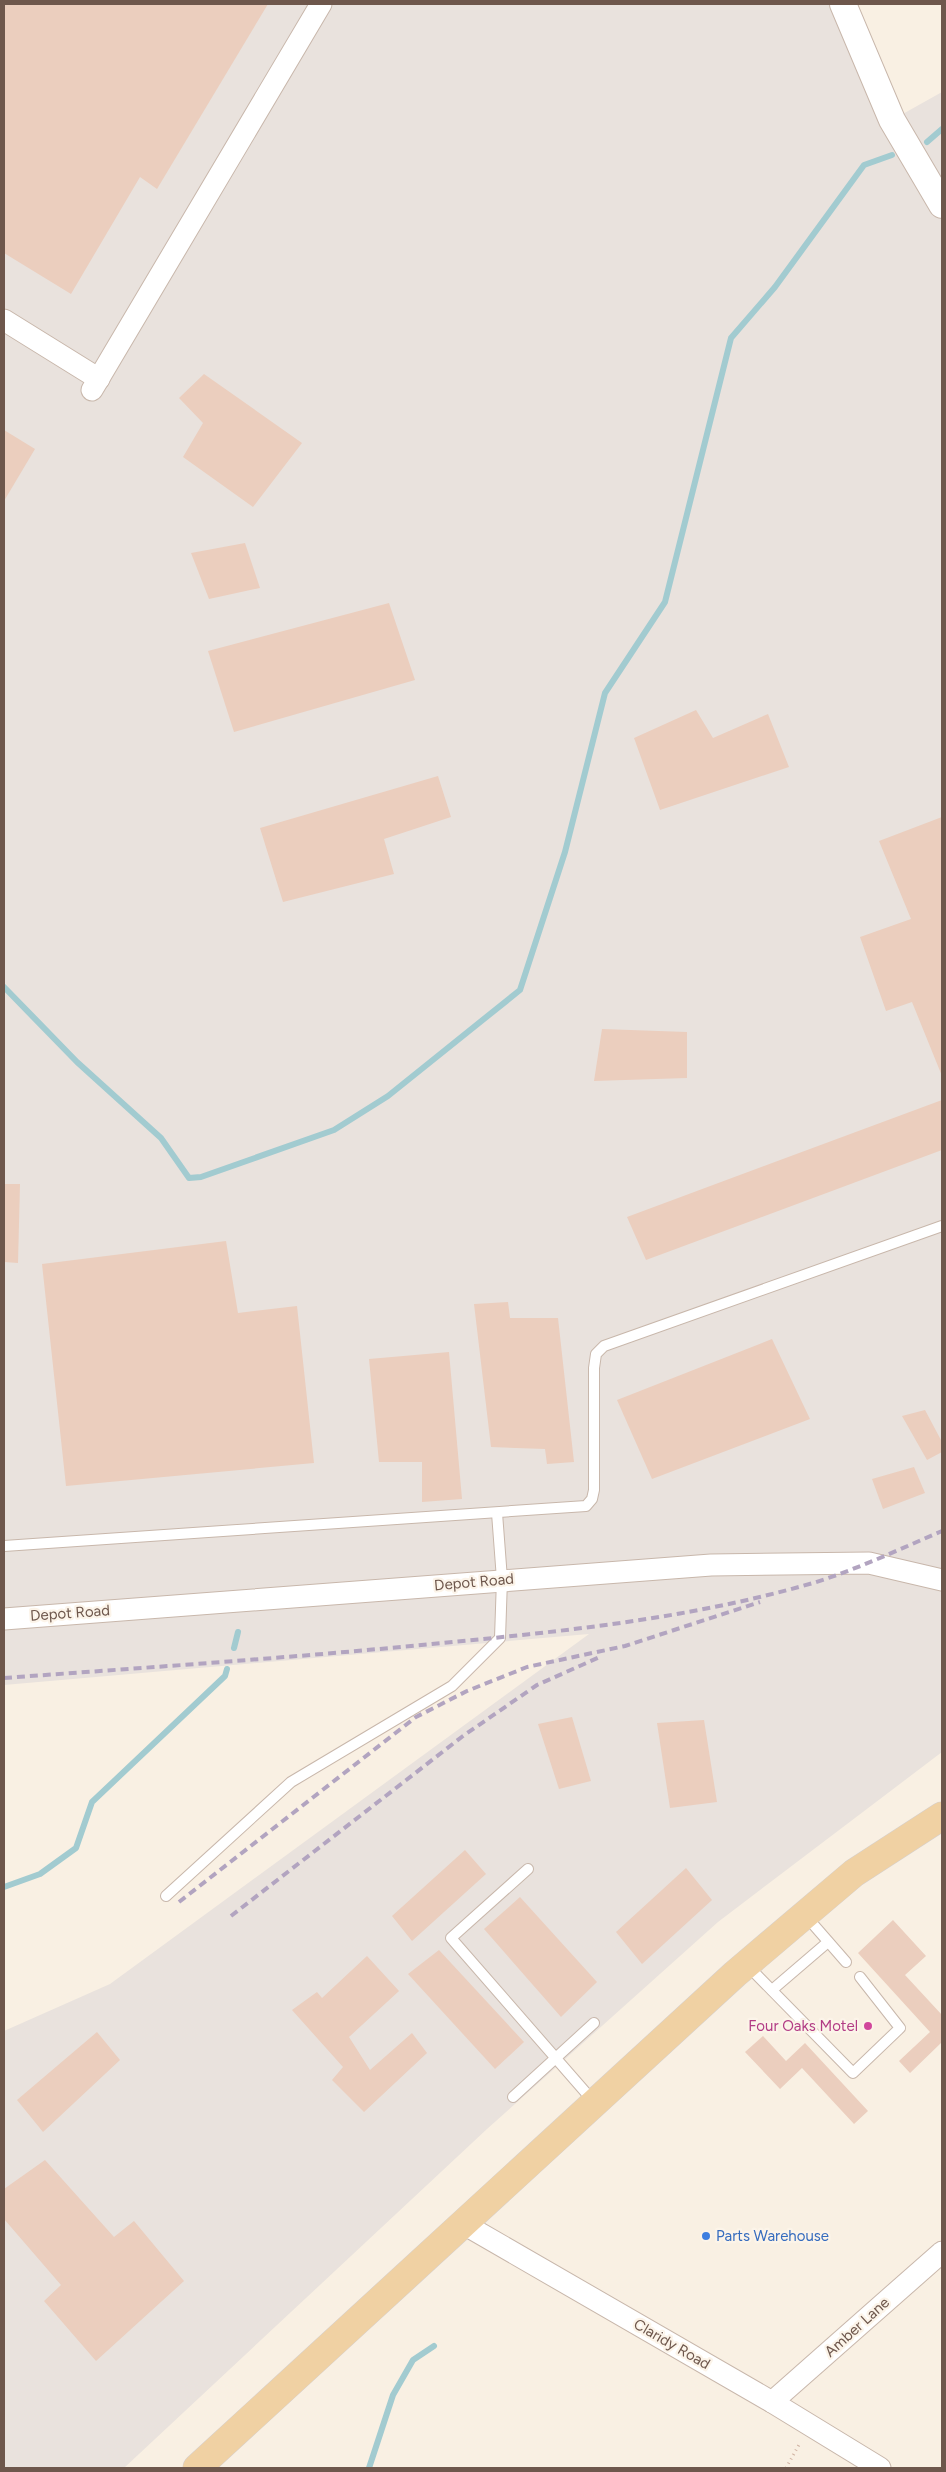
<svg xmlns="http://www.w3.org/2000/svg" width="946" height="2472" viewBox="0 0 946 2472" font-family="Figtree,sans-serif">
<style>
.industrial{fill:#e9e2dd}
.lines{fill:none;stroke-linecap:round;stroke-linejoin:round}
.stream{stroke:#a2cbd0;stroke-width:6}
.building{fill:#ebcebe}
.service-casing{stroke:#c8b7ab;stroke-width:12}
.minor-casing{stroke:#c8b7ab;stroke-width:23}
.tertiary-casing{stroke:#c8b7ab;stroke-width:28}
.primary-casing{stroke:#d6d0cd;stroke-width:29}
.path{stroke:#cfb2a2;stroke-width:3;stroke-dasharray:1 4;stroke-linecap:butt}
.service{stroke:#fff;stroke-width:10}
.minor{stroke:#fff;stroke-width:21}
.tertiary{stroke:#fff;stroke-width:26}
.primary{stroke:#f0d1a3;stroke-width:28}
.rail{stroke:#b2a4c0;stroke-width:4;stroke-dasharray:8 5;stroke-linecap:butt}
.hotel-dot{fill:#d1479c;stroke:#fcf4e9;stroke-width:2}
.shop-dot{fill:#3f7fe0;stroke:#fcf4e9;stroke-width:2}
.labels{text-anchor:middle;dominant-baseline:central;stroke-width:4.5;stroke-linejoin:round;paint-order:stroke}
.street-label{font-size:15px;fill:#6e574c;stroke:#fcf4e9}
.hotel-label{font-size:15px;fill:#b23c85;stroke:#fcf4e9;text-anchor:end}
.shop-label{font-size:15px;fill:#366cbe;stroke:#fcf4e9;text-anchor:start}
</style>
<rect width="100%" height="100%" fill="#f9f0e3"/>
<path class="industrial" d="M4,4h839l49,116 50,-28v1660l-224,170 -231,207 -363,339h-120v-437l106,-47 479,-350 -585,51z"/>
<g class="lines">
<g class="stream">
<path d="M927,142l15,-13"/>
<path d="M4,987l73,75 84,76 28,40 12,-1 133,-47 54,-34 132,-106 45,-138 40,-159 60,-91 66,-264 44,-51 89,-122 28,-10"/>
<path d="M234,1648l4,-16"/>
<path d="M4,1887l36,-13 36,-26 16,-46 133,-126 2,-7"/>
<path d="M369,2468l24,-73 20,-35 21,-14"/>
</g>
</g>
<g class="building">
<path d="M4,4h264l-111,185 -17,-12 -69,117 -67,-41z"/>
<path d="M204,374l98,69 -49,64 -70,-50 20,-34 -24,-25z"/>
<path d="M4,430l31,19 -31,52z"/>
<path d="M245,543l15,45 -51,11 -18,-46z"/>
<path d="M389,603l26,77 -181,52 -26,-81z"/>
<path d="M696,710l17,28 55,-24 21,53 -129,43 -26,-72z"/>
<path d="M438,776l13,41 -67,22 10,35 -111,28 -23,-74z"/>
<path d="M942,817v259l-30,-74 -26,9 -26,-74 51,-18 -32,-78z"/>
<path d="M602,1029l85,3v46l-93,3z"/>
<path d="M942,1100v50l-296,110 -19,-43z"/>
<path d="M4,1184h16l-2,79 -14,-1z"/>
<path d="M226,1241l12,72 59,-7 17,157 -248,23 -24,-222z"/>
<path d="M508,1302l2,16h48l16,144 -27,2 -2,-15 -54,-2 -17,-143z"/>
<path d="M772,1339l38,80 -158,60 -35,-79z"/>
<path d="M449,1352l13,147 -40,3v-40h-43l-10,-103z"/>
<path d="M925,1410l17,32v10l-15,8 -25,-44z"/>
<path d="M914,1467l11,26 -42,16 -11,-30z"/>
<path d="M572,1717l19,64 -32,8 -21,-65z"/>
<path d="M704,1720l13,82 -47,6 -13,-85z"/>
<path d="M465,1850l21,24 -74,67 -20,-25z"/>
<path d="M686,1868l26,32 -70,64 -26,-32z"/>
<path d="M520,1897l77,85 -36,35 -77,-88z"/>
<path d="M893,1920l33,36 -21,19 37,40v30l-1,-2 -31,30 -11,-12 31,-29 -72,-79z"/>
<path d="M439,1950l85,92 -29,27 -87,-95z"/>
<path d="M367,1956l32,35 -50,46 21,33 42,-37 15,20 -63,59 -32,-32 11,-13 -51,-57 25,-18 5,6z"/>
<path d="M97,2032l23,28 -77,72 -26,-32z"/>
<path d="M763,2036l23,25 19,-18 63,68 -14,13 -52,-56 -22,21 -35,-37z"/>
<path d="M45,2160l69,77 20,-16 50,60 -88,80 -52,-60 17,-16 -57,-66v-30z"/>
</g>
<g class="lines">
<g class="service-casing">
<g id="service">
<path d="M4,1546l582,-40 6,-7 2,-9v-122l2,-14 8,-8 338,-120"/>
<path d="M528,1869l-77,69 143,164"/>
<path d="M166,1896l125,-114 161,-96 48,-48 2,-59 -5,-66"/>
<path d="M805,1915l41,47"/>
<path d="M747,1965l106,108 47,-45 -40,-51"/>
<path d="M772,1990l56,-48"/>
<path d="M513,2097l81,-74"/>
</g>
</g>
<g class="minor-casing">
<g id="minor">
<path d="M4,320l95,59"/>
<path d="M92,390l229,-386"/>
<path d="M4,1619l707,-54 158,-2 73,17"/>
<path d="M462,2223l310,179 108,66"/>
<path d="M772,2402l170,-150"/>
</g>
</g>
<g class="tertiary-casing">
<path id="tertiary" d="M843,4l49,116 50,85"/>
</g>
<g class="primary-casing">
<path id="primary" d="M197,2468l538,-494 119,-101 88,-57"/>
</g>
<path class="path" d="M786,2468l14,-25"/>
<use href="#service" class="service"/>
<use href="#minor" class="minor"/>
<use href="#tertiary" class="tertiary"/>
<use href="#primary" class="primary"/>
<g class="rail">
<path d="M4,1678c135,-10 271,-19 407,-32 135,-13 271,-25 402,-63 45,-14 87,-34 129,-52"/>
<path d="M179,1902l237,-185 51,-26 60,-24 98,-21 135,-44"/>
<path d="M231,1916l232,-180 74,-51 65,-29"/>
</g>
</g>
<circle class="hotel-dot" cx="868" cy="2026" r="5"/>
<circle class="shop-dot" cx="706" cy="2236" r="5"/>
<g class="labels">
<g class="street-label">
<text transform="translate(474 1582) rotate(-5)">Depot Road</text>
<text transform="translate(70 1613) rotate(-4)">Depot Road</text>
<text transform="translate(857 2327) rotate(-42)">Amber Lane</text>
<text transform="translate(672 2344) rotate(30)">Claridy Road</text>
</g>
<g class="hotel-label">
<text x="858" y="2026">Four Oaks Motel</text>
</g>
<g class="shop-label">
<text x="716" y="2236">Parts Warehouse</text>
</g>
</g>
<rect width="946" height="2472" fill="none" stroke="#6e574c" stroke-width="10"/>
</svg>
